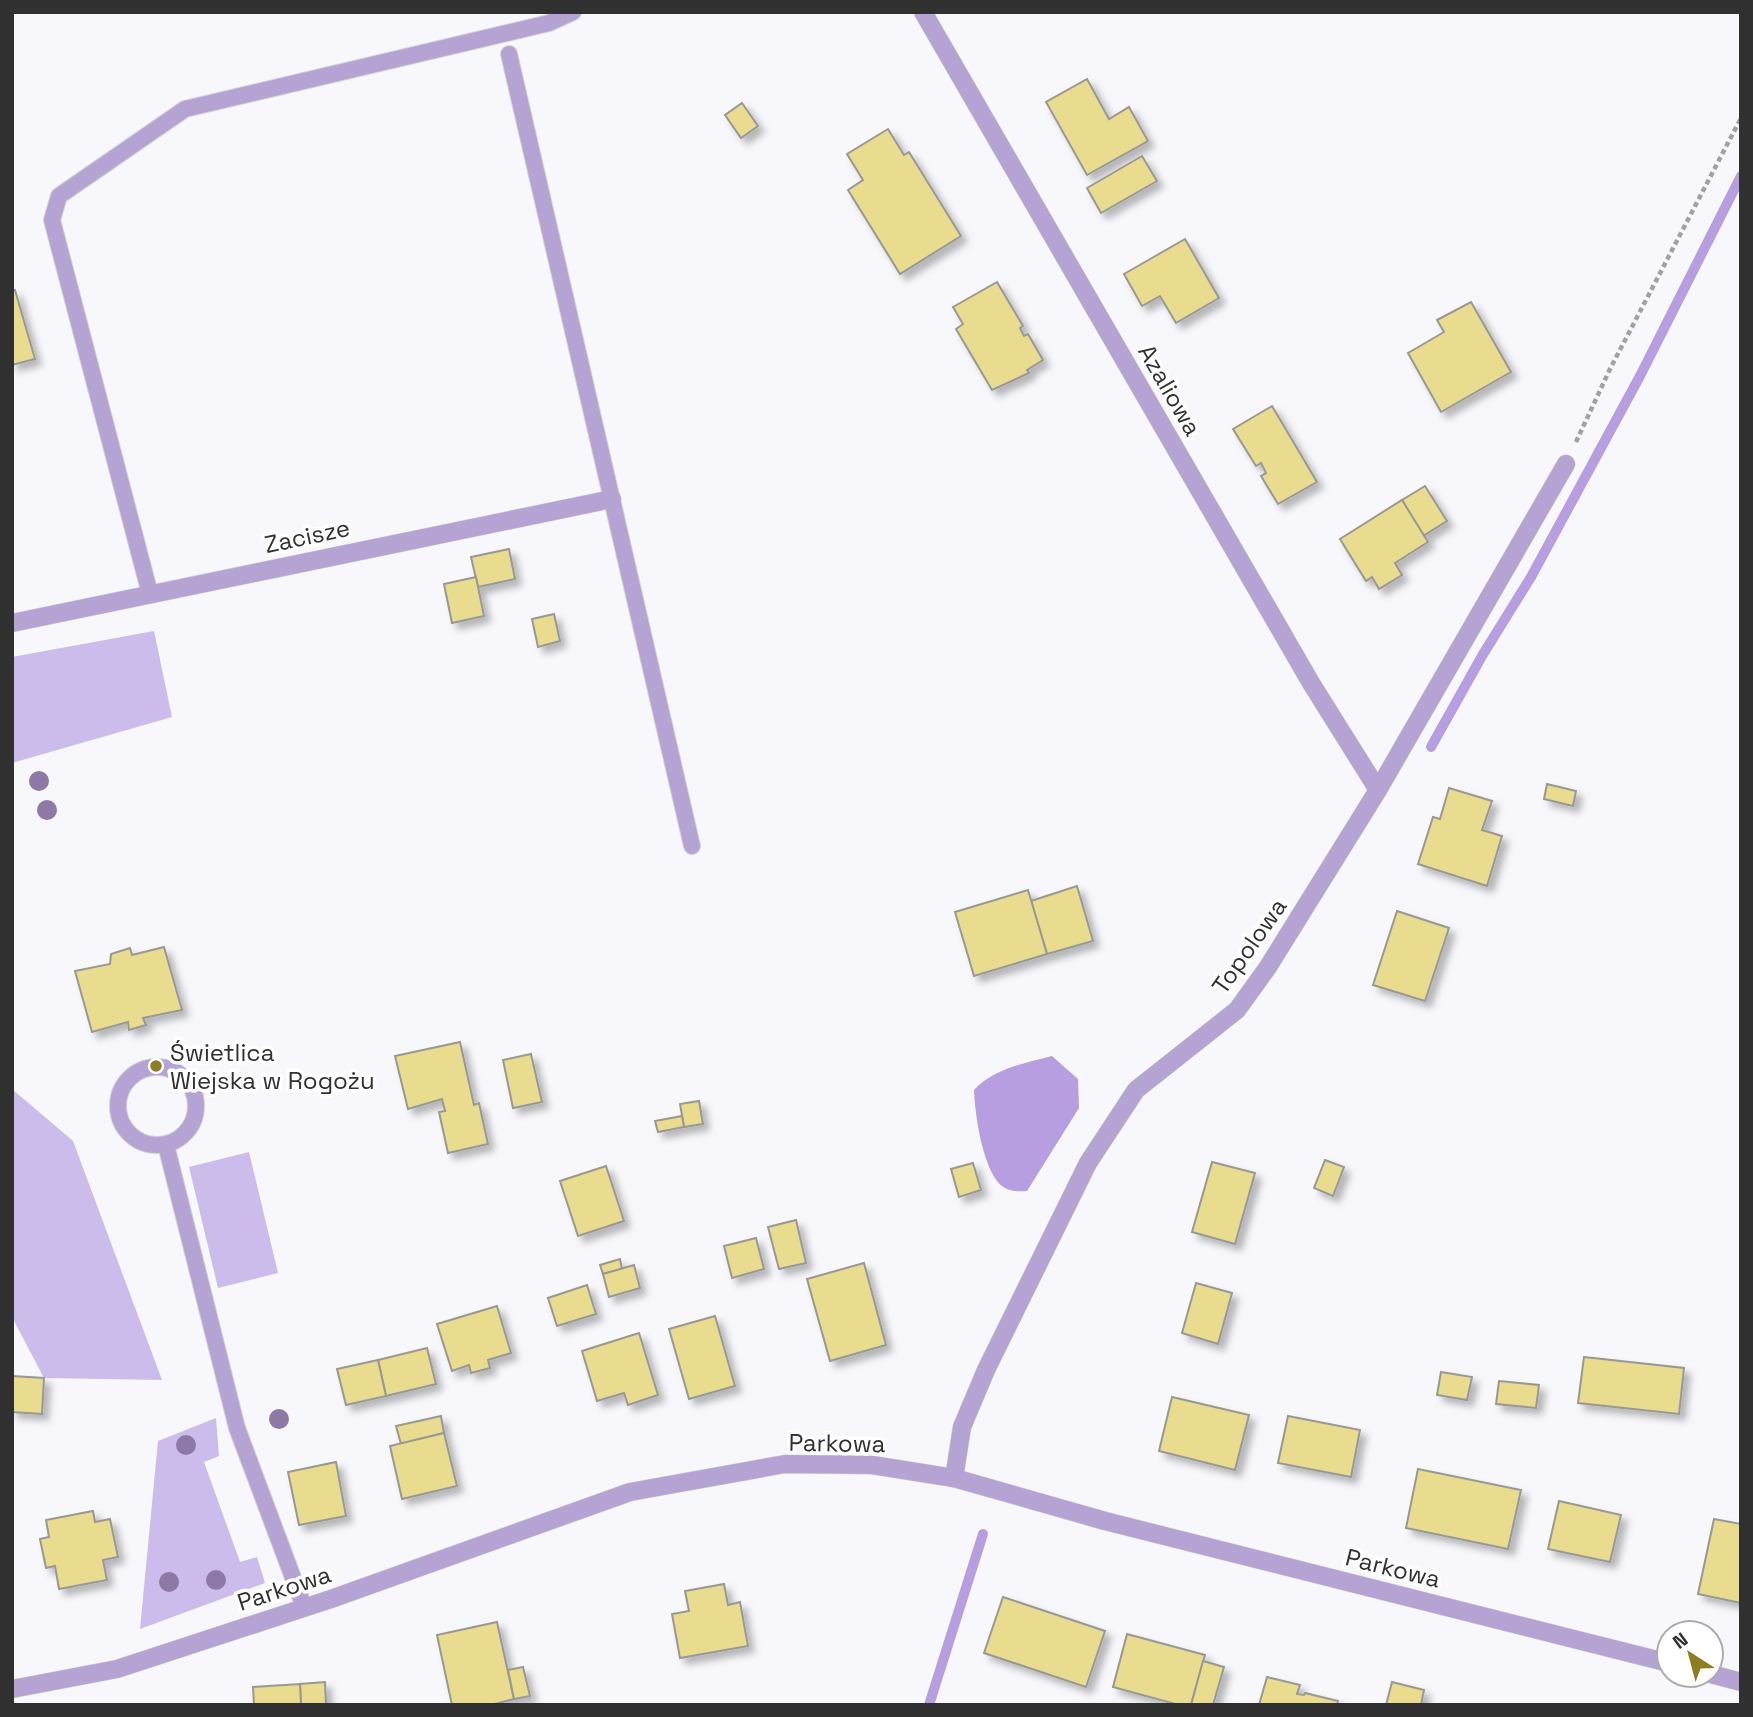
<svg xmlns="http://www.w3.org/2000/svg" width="1753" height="1717" viewBox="0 0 1753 1717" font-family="'Space Grotesk',sans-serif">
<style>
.green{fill:#ccbceb}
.water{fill:#b79ee1}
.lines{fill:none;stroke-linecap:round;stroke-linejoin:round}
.stream{stroke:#b79ee1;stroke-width:10}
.building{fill:#eadc8f;stroke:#989894;stroke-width:2;filter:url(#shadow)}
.lane-casing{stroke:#d4d3d7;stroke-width:18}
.street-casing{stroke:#d4d3d7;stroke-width:19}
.path{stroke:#a1a0a3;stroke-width:4.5;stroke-dasharray:5 3.5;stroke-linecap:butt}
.lane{stroke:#b4a3d3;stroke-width:16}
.street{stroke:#b4a3d3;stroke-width:18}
.tree{fill:#8e78a5}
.poi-dot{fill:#8d7d23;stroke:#fff;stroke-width:2.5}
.labels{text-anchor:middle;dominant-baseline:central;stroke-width:7;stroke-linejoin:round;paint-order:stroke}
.street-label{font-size:24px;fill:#303031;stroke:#fff}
.poi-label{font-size:24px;fill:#303031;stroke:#fff;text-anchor:start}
</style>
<defs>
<filter id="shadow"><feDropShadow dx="6" dy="6" stdDeviation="3.5" flood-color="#0004"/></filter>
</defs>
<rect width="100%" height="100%" fill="#f8f7fb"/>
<g class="green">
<path d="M154,631l18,86 -160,46v-106z"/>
<path d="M12,1089l61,52 89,239 -118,-2 -32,-61z"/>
<path d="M249,1152l29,121 -60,15 -29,-121z"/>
<path d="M216,1418l3,38 -15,6 36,100 17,-5 8,26 -125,46 18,-188z"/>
</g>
<path class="water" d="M1052,1056l26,23 1,29 -52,83c-11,1 -23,0 -30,-10 -15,-20 -22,-66 -23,-91 19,-21 51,-27 78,-34z"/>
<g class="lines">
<g class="stream">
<path d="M1431,747l51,-91 49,-79 109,-201 101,-200"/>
<path d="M929,1705l54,-171"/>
</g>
</g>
<g class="building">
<path d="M1087,79l22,40 20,-12 19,34 -61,34 -41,-73z"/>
<path d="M742,103l16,23 -17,12 -16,-23z"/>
<path d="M888,129l16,26 5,-3 52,84 -61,38 -52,-84 15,-10 -16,-26z"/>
<path d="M1142,156l15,25 -56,32 -14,-25z"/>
<path d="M1185,239l34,59 -43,25 -16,-27 -18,10 -18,-32z"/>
<path d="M997,282l26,44 -3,2 4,8 4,-2 15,26 -16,10 2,3 -37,17 -36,-61 7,-5 -10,-17z"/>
<path d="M15,290l20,69 -23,6v-74z"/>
<path d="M1471,302l40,70 -70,40 -33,-59 36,-21 -7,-12z"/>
<path d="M1272,406l45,76 -39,22 -17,-28 5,-3 -5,-10 -5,3 -23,-37z"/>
<path d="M1425,486l22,35 -24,15 -21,-36z"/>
<path d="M1402,500l26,42 -33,21 7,12 -23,14 -7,-12 -6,4 -26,-42z"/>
<path d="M509,549l6,30 -37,8 -7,-30z"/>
<path d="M476,577l8,39 -32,7 -8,-39z"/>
<path d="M554,614l6,27 -22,6 -6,-28z"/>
<path d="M1547,784l29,7 -3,15 -29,-7z"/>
<path d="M1449,788l43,13 -10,29 20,6 -15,50 -69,-22 15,-47 7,2z"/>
<path d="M1077,886l16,55 -46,13 -16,-53z"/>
<path d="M1028,890l19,64 -73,22 -19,-64z"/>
<path d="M1397,911l52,17 -24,73 -52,-16z"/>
<path d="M164,947l18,63 -39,8 3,7 -17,5 -1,-8 -36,10 -17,-61 35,-7 1,-10 19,-6 2,7z"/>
<path d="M460,1042l14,63 5,-2 9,41 -40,9 -9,-41 6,-1 -3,-12 -34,10 -13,-53z"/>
<path d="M531,1054l11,48 -29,6 -10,-48z"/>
<path d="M699,1101l4,23 -19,3 -4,-23z"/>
<path d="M682,1116l2,11 -26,5 -3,-11z"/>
<path d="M1325,1160l19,7 -11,29 -19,-8z"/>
<path d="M1212,1162l43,11 -20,71 -43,-12z"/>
<path d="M973,1163l8,27 -22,7 -8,-28z"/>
<path d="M606,1166l18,55 -46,15 -18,-55z"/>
<path d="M796,1220l10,43 -27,6 -11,-42z"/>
<path d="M756,1238l8,31 -32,9 -8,-32z"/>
<path d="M620,1259l2,10 -19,5 -3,-9z"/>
<path d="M864,1263l22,82 -56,16 -23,-82z"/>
<path d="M634,1265l6,23 -31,9 -6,-23z"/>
<path d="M1196,1283l36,10 -14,51 -36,-11z"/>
<path d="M587,1285l9,29 -39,12 -9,-28z"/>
<path d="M497,1306l14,47 -23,7 2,8 -19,5 -2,-8 -17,6 -15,-47z"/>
<path d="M715,1316l20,70 -46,13 -20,-70z"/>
<path d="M639,1333l19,62 -30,10 -4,-12 -27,8 -15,-50z"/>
<path d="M427,1348l9,36 -50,12 -8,-36z"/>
<path d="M1584,1357l100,11 -5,46 -101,-11z"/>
<path d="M378,1360l8,36 -40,9 -9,-36z"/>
<path d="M1441,1372l31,5 -5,23 -30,-5z"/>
<path d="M12,1376l32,2 -2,36 -30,-2z"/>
<path d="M1499,1381l40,4 -3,23 -40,-4z"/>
<path d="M1172,1397l77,18 -14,55 -76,-19z"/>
<path d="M441,1416l3,17 -43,11 -5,-18z"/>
<path d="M1288,1416l72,14 -9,47 -73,-14z"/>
<path d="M444,1433l13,53 -55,13 -12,-53z"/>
<path d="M336,1462l10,54 -47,9 -11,-53z"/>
<path d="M1418,1469l103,21 -13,59 -102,-21z"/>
<path d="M1559,1501l62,14 -11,47 -62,-13z"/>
<path d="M93,1511l2,11 15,-3 8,38 -15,3 4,20 -48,9 -4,-23 -9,2 -6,-29 9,-2 -3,-17z"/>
<path d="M1714,1519l27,5v79l-43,-9z"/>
<path d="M724,1584l4,21 12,-3 8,44 -68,12 -8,-44 17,-3 -4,-20z"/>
<path d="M1003,1597l102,34 -19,56 -102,-34z"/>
<path d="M497,1622l17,77 -23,6h-39l-15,-70z"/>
<path d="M1127,1634l78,21 -14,50h-12l-66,-18z"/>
<path d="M1203,1661l21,6 -11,38h-22z"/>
<path d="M523,1667l7,29 -16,3 -6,-29z"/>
<path d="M1267,1677l33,8 -3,9 7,1 1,-2 33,8 -1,4h-78z"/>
<path d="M325,1682l1,23h-25l-1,-21z"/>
<path d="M1392,1682l32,8 -3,15h-35z"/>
<path d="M300,1684l1,21h-47l-1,-18z"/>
</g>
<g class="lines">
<g class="lane-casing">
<g id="lane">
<path d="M509,54l183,792"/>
<path d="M150,594l-98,-374 7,-24 126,-87 364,-86 24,-11"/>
<circle cx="157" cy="1106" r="39"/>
<path d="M166,1145l71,283 67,179"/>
</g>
</g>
<g class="street-casing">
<g id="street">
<path d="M923,12l388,671 67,107"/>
<path d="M12,623l600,-124"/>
<path d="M954,1478l8,-51 24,-57 102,-207 48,-73 101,-80 31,-43 110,-177 188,-326"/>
<path d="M1711,1674l30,8"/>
<path d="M12,1689l105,-20 214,-70 299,-107 155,-28 87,1 82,13 151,43 564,142"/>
</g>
</g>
<path class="path" d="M1576,442l34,-73 131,-251"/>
<use href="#lane" class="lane"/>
<use href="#street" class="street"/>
</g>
<g class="tree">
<circle cx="39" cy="781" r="10"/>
<circle cx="47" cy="810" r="10"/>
<circle cx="279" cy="1419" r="10"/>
<circle cx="186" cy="1445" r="10"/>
<circle cx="216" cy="1580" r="10"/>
<circle cx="169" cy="1582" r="10"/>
</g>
<circle class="poi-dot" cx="156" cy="1066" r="7"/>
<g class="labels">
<g class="street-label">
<text transform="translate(1170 390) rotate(60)">Azaliowa</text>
<text transform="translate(307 536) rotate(-12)">Zacisze</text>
<text transform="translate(1249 946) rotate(-55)">Topolowa</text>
<text transform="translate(837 1443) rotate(1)">Parkowa</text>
<text transform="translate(1393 1568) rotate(14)">Parkowa</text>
<text transform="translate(284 1588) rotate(-18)">Parkowa</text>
</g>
<g class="poi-label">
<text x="170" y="1052">Świetlica<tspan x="170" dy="28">Wiejska w Rogożu</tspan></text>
</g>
</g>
<rect width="1753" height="1717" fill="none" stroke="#303031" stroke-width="28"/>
<g transform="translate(1690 1654) rotate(324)"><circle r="33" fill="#ffffff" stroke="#acacad" stroke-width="2"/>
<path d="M0-5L12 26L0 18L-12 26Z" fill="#8d7d23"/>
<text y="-10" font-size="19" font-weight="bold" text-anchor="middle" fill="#303031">N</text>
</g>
</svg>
